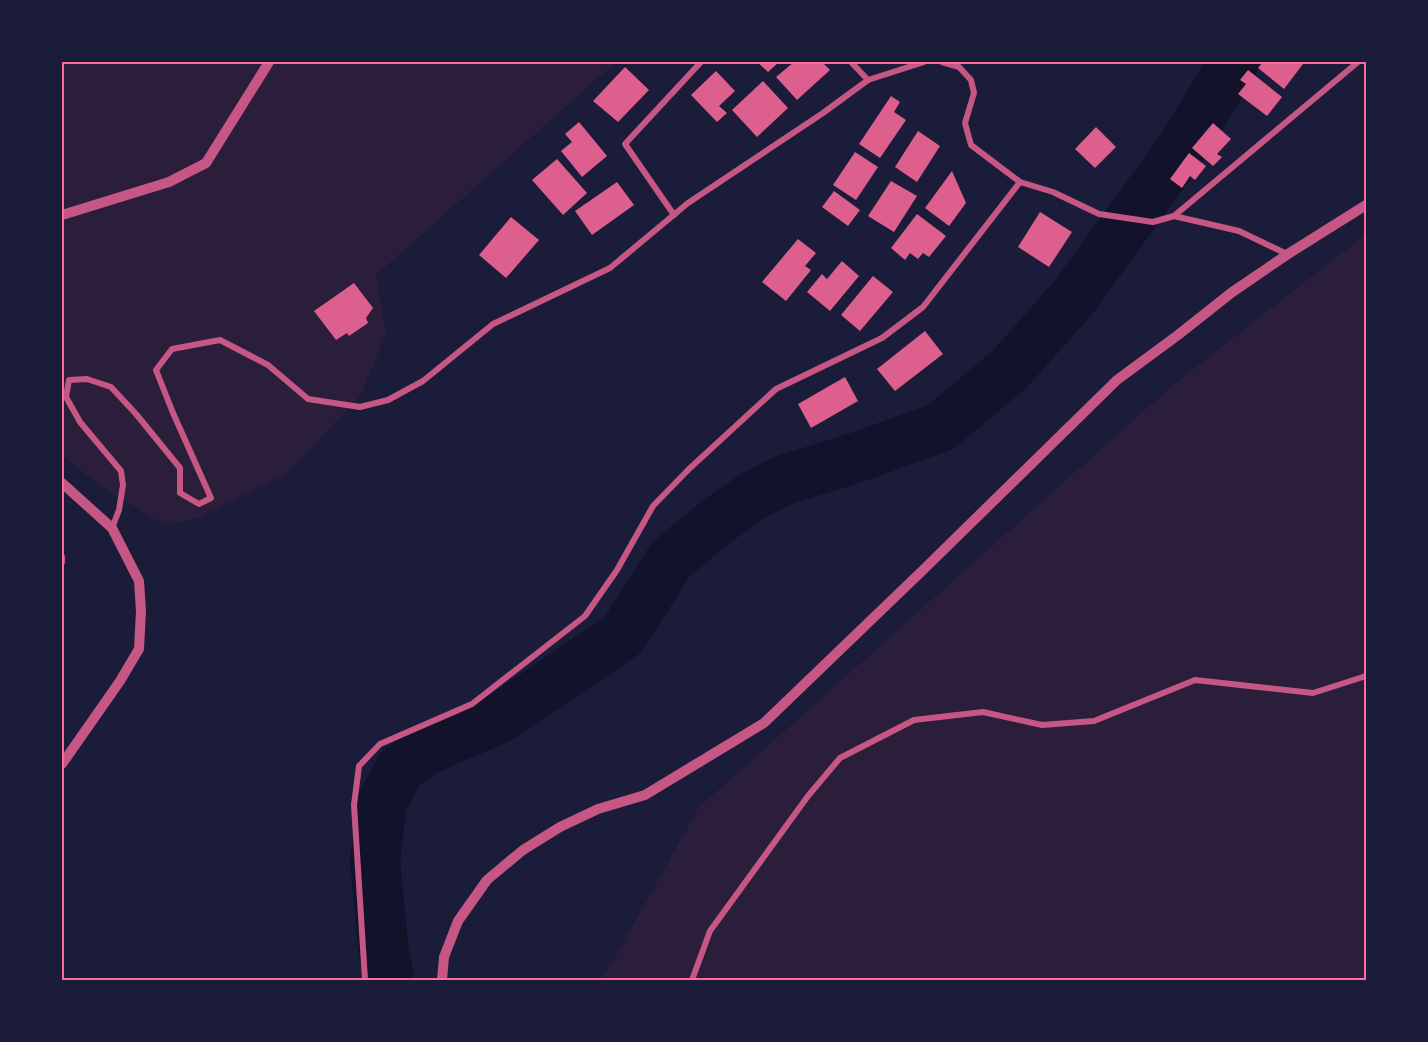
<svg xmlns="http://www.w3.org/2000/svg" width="1428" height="1042" viewBox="0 0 1428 1042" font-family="Commissioner,sans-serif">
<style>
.green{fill:#2a1e3b}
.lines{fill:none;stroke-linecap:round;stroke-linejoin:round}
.river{stroke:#12122b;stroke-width:50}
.building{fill:#dd5f8e}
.minor{stroke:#c65784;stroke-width:6}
.tertiary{stroke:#c65784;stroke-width:10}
.neatline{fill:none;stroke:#ff6b9d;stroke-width:2}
</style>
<rect width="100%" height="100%" fill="#1b1b3a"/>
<g class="green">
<path d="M62,62h554l-240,213 10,59 -25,61 -74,79 -88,44 -35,7 -69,-43 -33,-27z"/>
<path d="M1366,234v746h-764l97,-173 475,-423z"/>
</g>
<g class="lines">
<path class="river" d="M389,980l-6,-35 -8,-84 7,-58 18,-34 24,-18 76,-33 123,-83 48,-76 46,-38 36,-25 31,-16 71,-22 86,-31 68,-57 64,-72 109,-150 52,-86"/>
</g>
<g class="building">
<path d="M757,62h22l-11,10z"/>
<path d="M794,62h28l8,8 -33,30 -21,-23z"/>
<path d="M1263,62h37l3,2 -19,25 -26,-21z"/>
<path d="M625,67l24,23 -31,32 -25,-21z"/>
<path d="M1248,70l34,27 -15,19 -29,-22 8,-10 -6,-4z"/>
<path d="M716,71l19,20 -16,15 8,7 -10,9 -26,-27z"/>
<path d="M763,81l25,27 -31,29 -25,-27z"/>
<path d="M891,96l9,6 -6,10 12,8 -26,38 -21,-14z"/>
<path d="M579,122l28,34 -25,21 -21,-26 11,-9 -7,-8z"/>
<path d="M1213,123l18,16 -14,15 5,3 -9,9 -21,-18z"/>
<path d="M1096,127l20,20 -21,21 -20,-19z"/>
<path d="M918,131l22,15 -23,36 -22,-15z"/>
<path d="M855,152l23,15 -22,33 -23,-15z"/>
<path d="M1189,153l17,13 -11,14 -5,-4 -8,12 -12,-9z"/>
<path d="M557,159l30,34 -24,22 -31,-35z"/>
<path d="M952,171l14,32 -17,23 -24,-18z"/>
<path d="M891,181l26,15 -23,36 -26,-16z"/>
<path d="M617,182l17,23 -42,30 -17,-24z"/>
<path d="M834,191l26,19 -12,16 -26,-19z"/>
<path d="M1040,212l32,20 -23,35 -31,-20z"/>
<path d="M917,214l29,22 -17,21 -6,-4 -5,6 -8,-6 -5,7 -14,-12z"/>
<path d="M511,217l28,23 -33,38 -27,-23z"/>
<path d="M798,239l18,14 -11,13 6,4 -25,31 -24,-19z"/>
<path d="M842,261l17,15 -29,35 -23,-19 15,-18 5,5z"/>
<path d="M873,276l20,16 -33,39 -19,-16z"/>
<path d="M354,283l19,25 -7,10 2,5 -19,13 -2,-3 -11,7 -22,-29z"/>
<path d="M925,331l18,23 -48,37 -18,-22z"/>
<path d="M845,377l13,24 -47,27 -13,-24z"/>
</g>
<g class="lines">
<g class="minor">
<path d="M851,62l17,18"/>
<path d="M942,62l17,5 12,13 3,13 -9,30 6,22 49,37 33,10 46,22 54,8 21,-6 65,15 48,23"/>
<path d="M674,215l-49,-71 76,-82"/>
<path d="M1174,216l184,-154"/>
<path d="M112,528l7,-18 4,-25 -2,-14 -41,-49 -14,-25 3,-17 18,-1 24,8 25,27 44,54v25l19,11 12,-6 -38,-85 -17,-43 16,-21 48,-9 48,25 40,34 52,8 28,-7 35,-19 70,-57 117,-56 78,-65 135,-90 45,-33 56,-18"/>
<path d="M62,557v5"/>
<path d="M365,980l-11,-175 5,-39 21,-22 92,-40 113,-88 32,-46 36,-64 36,-37 87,-80 106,-51 41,-31 97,-125"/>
<path d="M692,980l18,-49 98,-135 32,-38 74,-38 69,-8 59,13 52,-4 101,-41 118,13 53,-17"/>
</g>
<g class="tertiary">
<path d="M62,215l107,-33 37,-19 63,-101"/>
<path d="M62,483l50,45 27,53 2,30 -2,38 -19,32 -58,83"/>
<path d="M442,980l2,-23 14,-36 29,-41 36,-30 37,-23 38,-18 47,-14 119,-72 158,-152 195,-191 61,-45 53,-42 57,-39 78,-49"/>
</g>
</g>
<rect width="1428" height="1042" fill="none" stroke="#1b1b3a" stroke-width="126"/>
<rect x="63" y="63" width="1302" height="916" class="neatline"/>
</svg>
